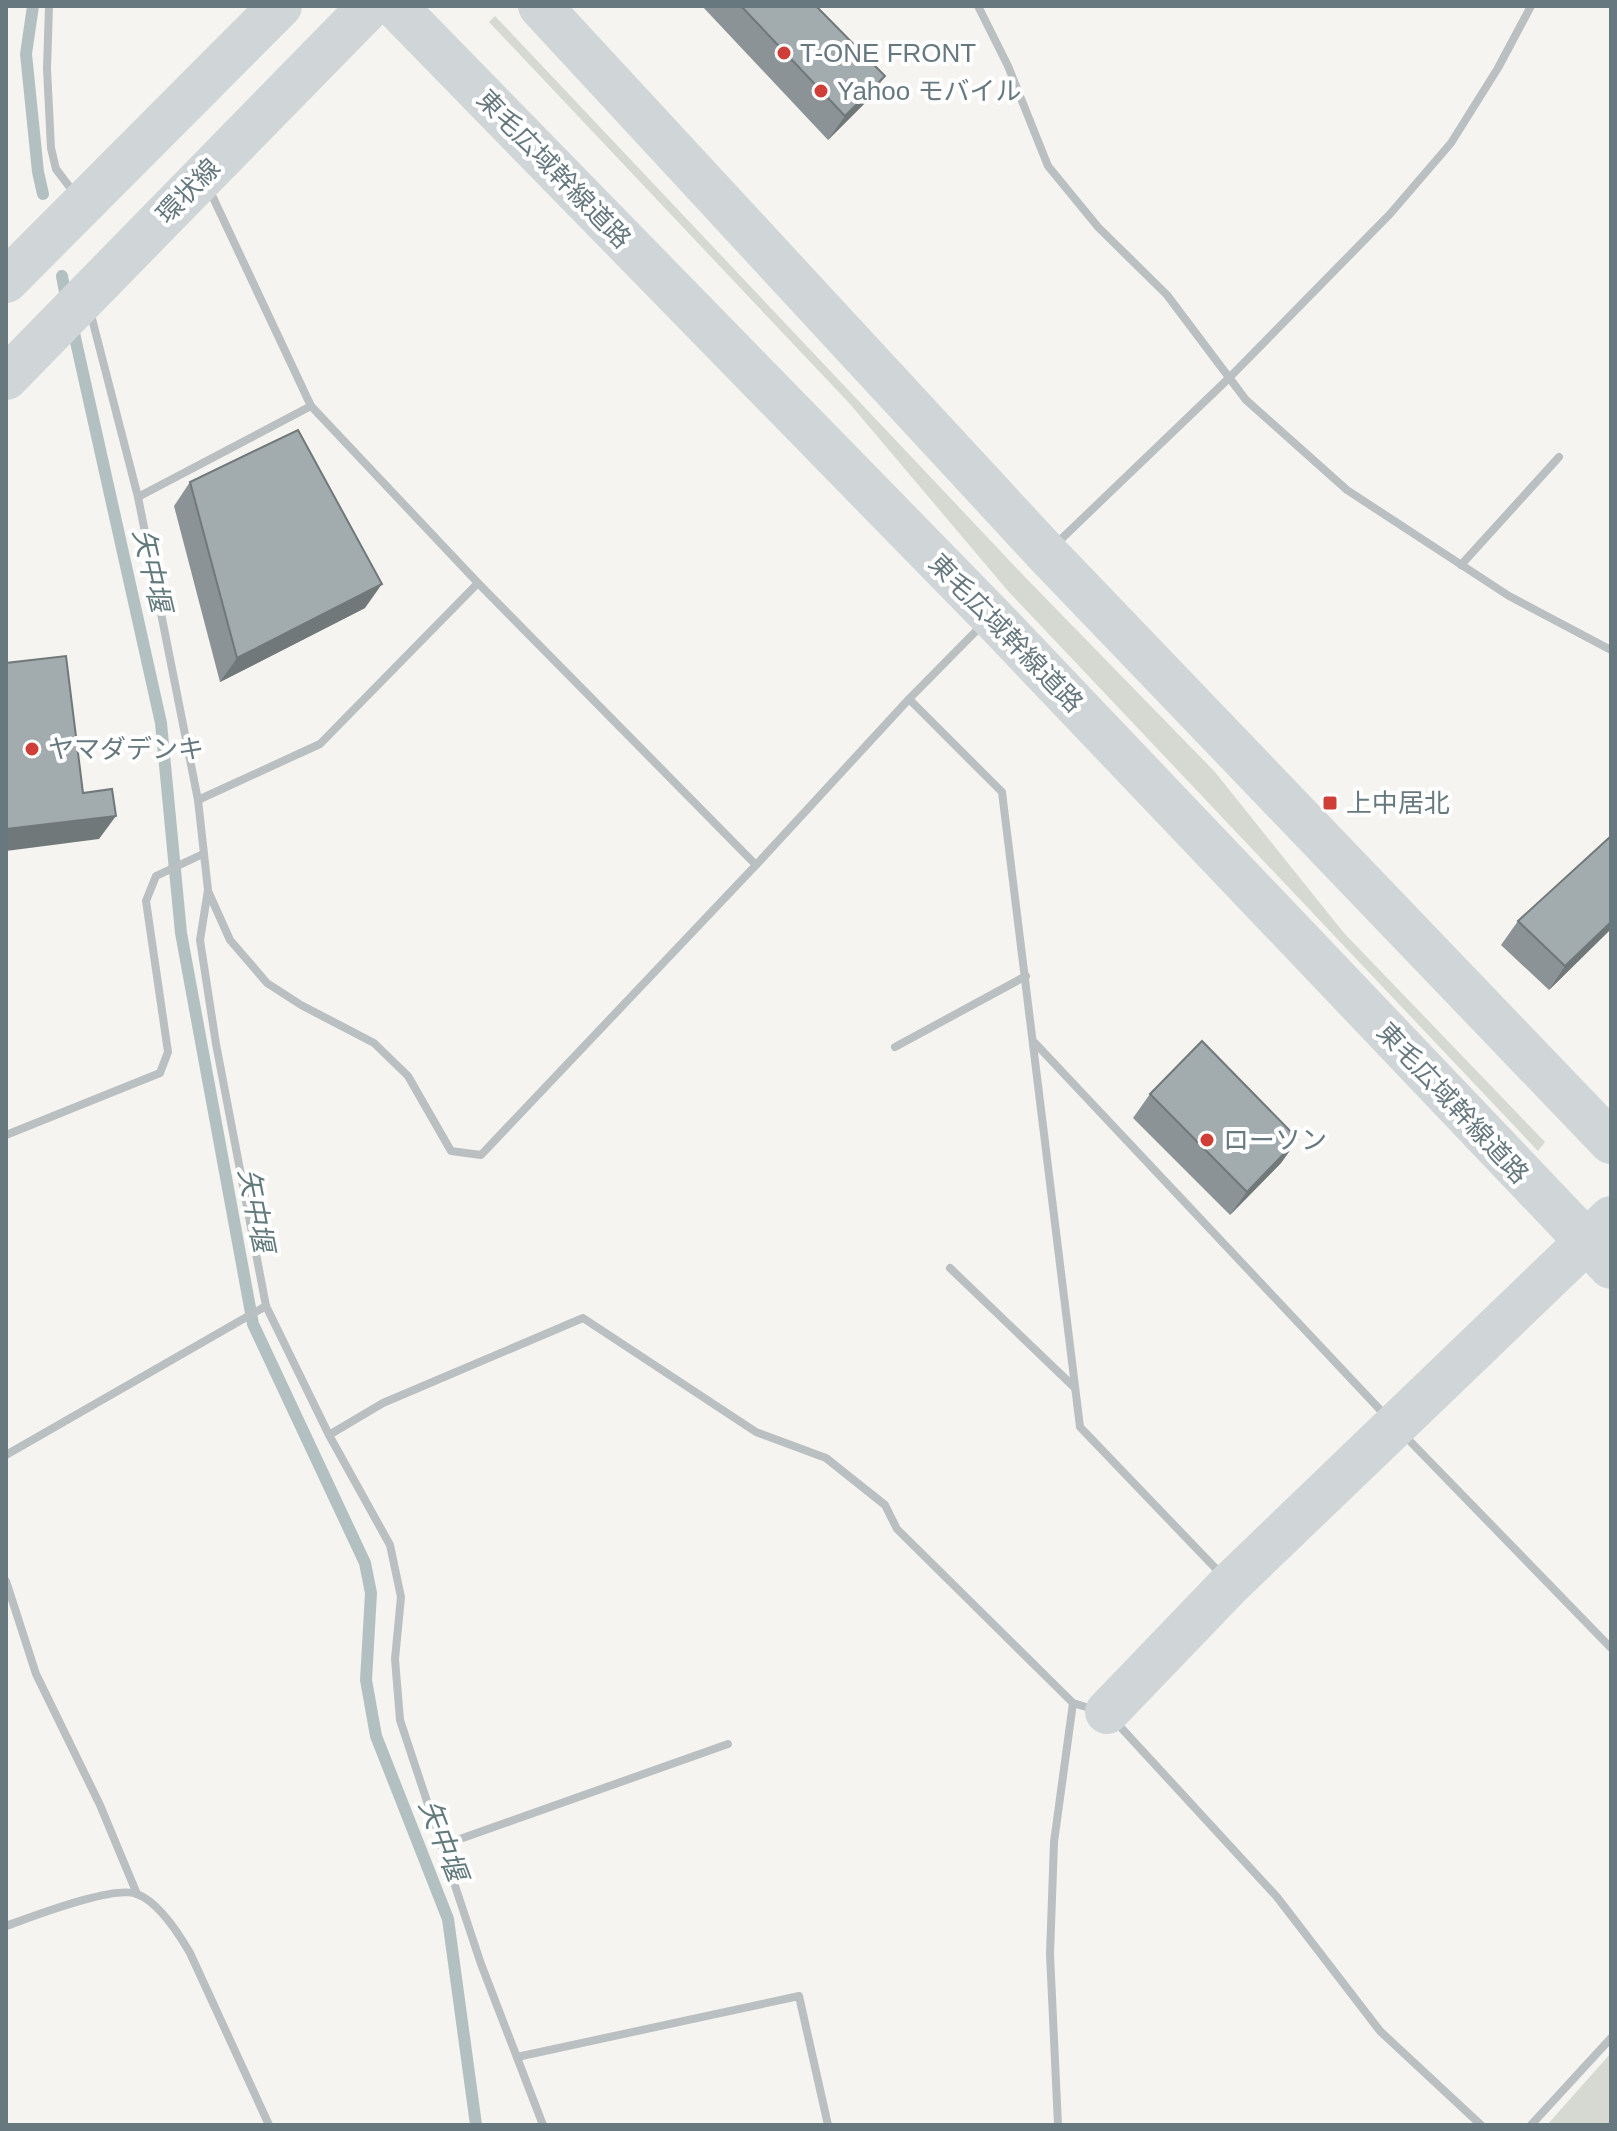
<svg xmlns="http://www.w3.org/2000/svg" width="1617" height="2131" viewBox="0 0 1617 2131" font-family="Arial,'Noto Sans JP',sans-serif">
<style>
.green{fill:#d5d9d1}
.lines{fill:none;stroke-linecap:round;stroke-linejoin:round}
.stream{stroke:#b2c0c2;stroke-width:12}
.street{stroke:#babfc1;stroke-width:8}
.secondary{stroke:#d0d5d7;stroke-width:44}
.highway{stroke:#d0d5d7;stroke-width:44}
.wall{fill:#8b9396}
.shaded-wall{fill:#71787a}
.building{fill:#a2abae;stroke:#71787a;stroke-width:2}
.poi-dot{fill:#cf3f37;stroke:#fff;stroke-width:3}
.labels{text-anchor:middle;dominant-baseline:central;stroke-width:8;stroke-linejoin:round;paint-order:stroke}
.poi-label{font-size:26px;fill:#67797f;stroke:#fff;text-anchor:start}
.street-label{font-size:26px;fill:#67797f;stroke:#fff}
.water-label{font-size:28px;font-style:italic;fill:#637a7c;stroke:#fff}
</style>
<rect width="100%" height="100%" fill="#f5f4f1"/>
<g class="green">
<path d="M495,16l529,560 191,196 129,161 201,209 -7,9 -530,-560 -158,-187 -361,-382z"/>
<path d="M1611,2053v72h-64z"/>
</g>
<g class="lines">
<g class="stream">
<path d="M33,6l-7,48 12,118 5,22"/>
<path d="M62,276l5,26"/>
<path d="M72,324l89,399 20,210 72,391 112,239 6,30 -5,87 10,56 72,183 28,206"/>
</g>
<g class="street">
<path d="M49,6l-2,63 4,79 5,21 19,25"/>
<path d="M978,6l30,60 40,100 50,61 69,68 79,105 101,90 162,106 102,54"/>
<path d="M209,189l102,217 167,177 278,282"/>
<path d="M90,311l48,186 60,303 10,90 -8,50 16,104 50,262 63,129 54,-32 200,-85 173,114 70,26 59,47 12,24 176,174 23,7"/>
<path d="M138,497l173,-91"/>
<path d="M1055,545l174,-167 161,-164 61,-71 47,-75 33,-62"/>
<path d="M1461,565l98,-108"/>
<path d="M909,699l93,93 78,635 141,147"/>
<path d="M198,800l122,-56 158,-161"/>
<path d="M208,891l22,49 37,43 34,22 73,38 34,33 43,75 30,4 275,-290 153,-166 73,-74"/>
<path d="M1035,1043l350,372"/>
<path d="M895,1047l131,-71"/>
<path d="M6,1135l154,-62 8,-21 -22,-151 10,-25 47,-22"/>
<path d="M950,1268l125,120"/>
<path d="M1403,1434l208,214"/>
<path d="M329,1435l61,110 11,52 -6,62 5,61 81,244 62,161"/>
<path d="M6,1455l260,-149"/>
<path d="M6,1581l30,93 64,131 37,89"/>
<path d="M1114,1720l163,177 103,134 101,94"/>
<path d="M443,1845l285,-101"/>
<path d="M6,1926c26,-9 107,-41 131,-32 21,8 42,40 53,59l79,172"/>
<path d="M517,2057l282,-61 29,129"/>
<path d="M1058,2125l-8,-171 4,-112 19,-139"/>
<path d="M1531,2125l80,-87"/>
</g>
<g class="secondary">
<path d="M6,281l274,-275"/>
<path d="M6,378l364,-372"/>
<path d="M1107,1712l123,-128 381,-366"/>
</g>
<g class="highway">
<path d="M395,6l596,610 620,651"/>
<path d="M540,6l506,547 565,589"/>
</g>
</g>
<g class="wall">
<path d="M702,6h114l52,94 -40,40z"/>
<path d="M190,482l175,126 -145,74 -46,-176z"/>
<path d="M1611,836v93l-62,61 -48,-45 17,-24z"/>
<path d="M1150,1094l148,45 -17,24 -51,52 -97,-97z"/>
</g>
<g class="shaded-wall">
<path d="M885,76l-17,24 -40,40 17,-24z"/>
<path d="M382,584l-17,24 -145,74 17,-24z"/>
<path d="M116,816l-17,23 -93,12v-22z"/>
<path d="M1611,922v7l-62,61 16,-24z"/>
<path d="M1298,1139l-17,24 -51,52 17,-23z"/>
</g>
<g class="building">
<path d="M741,6h75l69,70 -40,40z"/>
<path d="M298,430l84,154 -145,74 -47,-176z"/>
<path d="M66,656l17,137 29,-4 4,27 -110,13v-166z"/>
<path d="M1611,836v86l-46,44 -47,-45z"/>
<path d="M1202,1041l96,98 -51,53 -97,-98z"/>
</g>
<g class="poi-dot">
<circle cx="784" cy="53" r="8"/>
<circle cx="821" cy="91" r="8"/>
<circle cx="32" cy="749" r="8"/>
<rect x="1322" y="795" width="16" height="16" rx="4"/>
<circle cx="1207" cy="1140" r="8"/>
</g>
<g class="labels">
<g class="poi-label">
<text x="800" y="53">T-ONE FRONT</text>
<text x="837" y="91">Yahoo モバイル</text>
<text x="48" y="749">ヤマダデンキ</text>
<text x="1346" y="803">上中居北</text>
<text x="1223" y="1140">ローソン</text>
</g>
<g class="street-label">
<text transform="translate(554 169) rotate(46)">東毛広域幹線道路</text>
<text transform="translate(188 191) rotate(-46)">環状線</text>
<text transform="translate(1006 633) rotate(46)">東毛広域幹線道路</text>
<text transform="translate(1453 1103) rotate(47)">東毛広域幹線道路</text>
</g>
<g class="water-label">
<text transform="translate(152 570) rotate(77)">矢中堰</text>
<text transform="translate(256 1210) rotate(79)">矢中堰</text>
<text transform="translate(443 1840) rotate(69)">矢中堰</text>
</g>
</g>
<rect width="1617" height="2131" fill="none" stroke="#67797f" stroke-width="16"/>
</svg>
